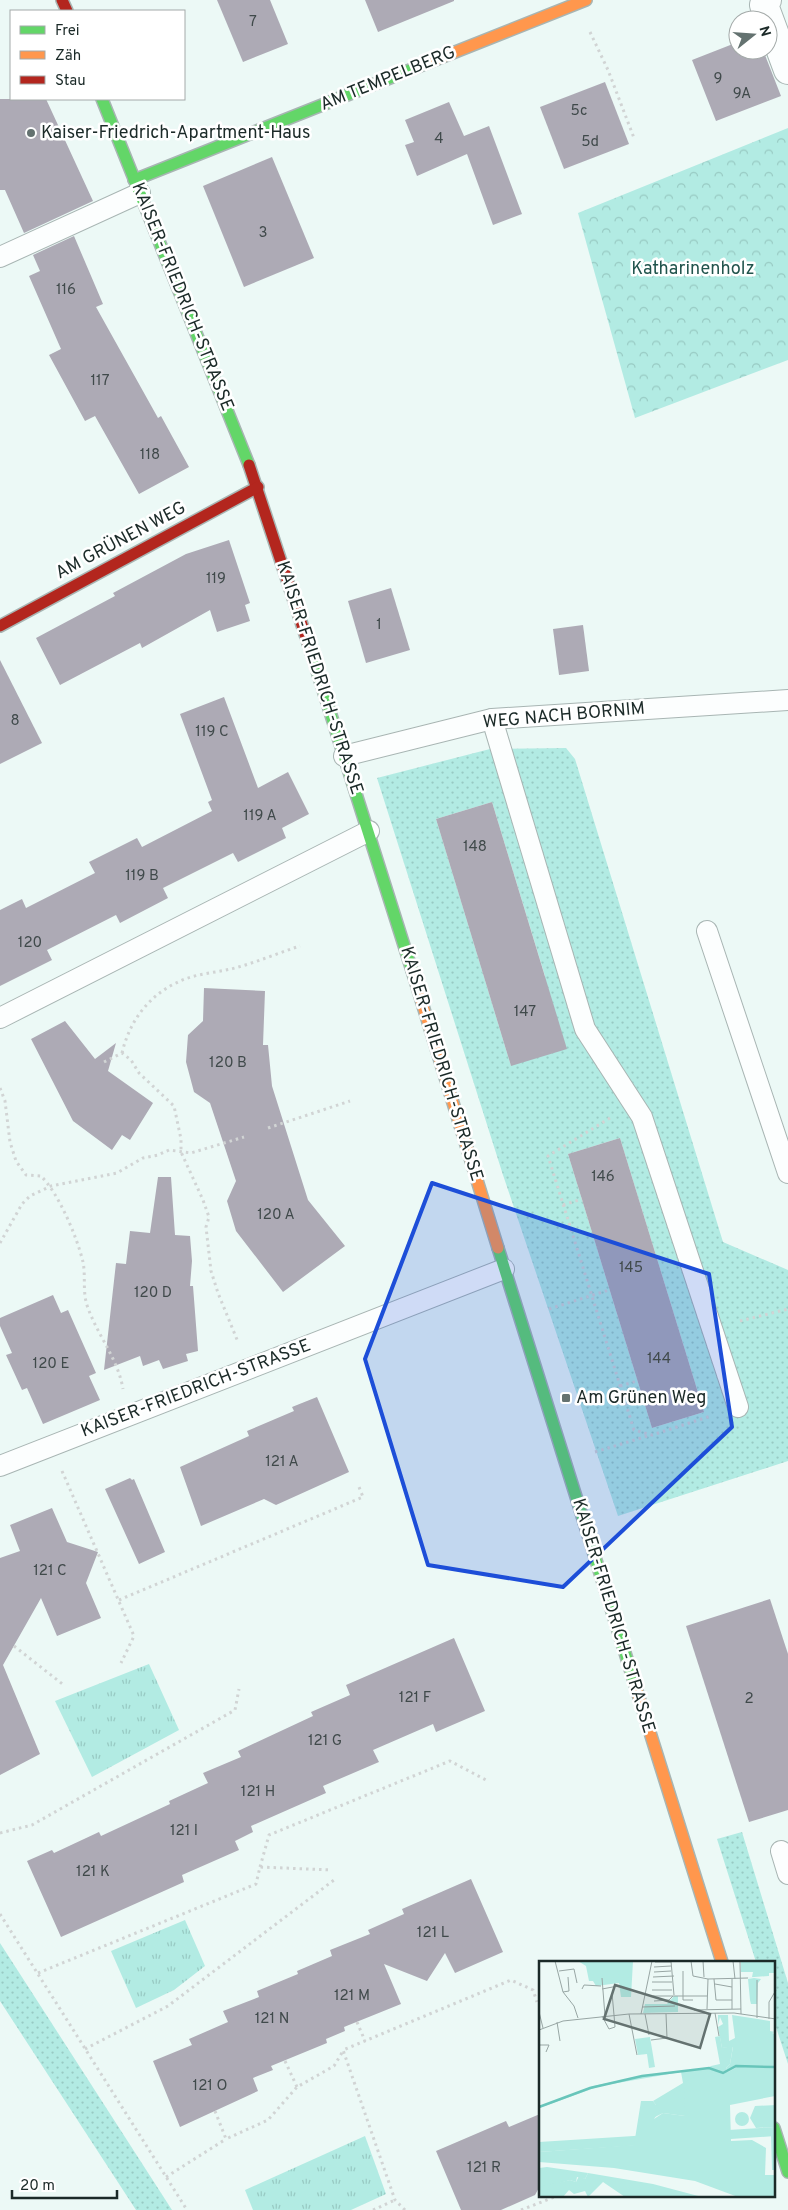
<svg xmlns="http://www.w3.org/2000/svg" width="788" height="2210" viewBox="0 0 788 2210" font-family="Overpass,sans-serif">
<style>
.grass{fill:url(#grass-dots);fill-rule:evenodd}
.forest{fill:url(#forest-crowns)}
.park{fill:url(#park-tufts)}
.building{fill:#adaab5}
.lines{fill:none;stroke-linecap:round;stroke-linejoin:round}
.lane-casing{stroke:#a8b5b3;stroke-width:22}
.street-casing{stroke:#a8b5b3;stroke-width:30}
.fast-casing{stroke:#a8b5b3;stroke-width:14}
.slow-casing{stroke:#a8b5b3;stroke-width:14}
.jam-casing{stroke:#a8b5b3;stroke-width:14}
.path{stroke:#d1d4d4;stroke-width:3;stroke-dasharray:2.5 4;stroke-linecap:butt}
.lane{stroke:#fcfefe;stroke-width:20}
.street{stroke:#fcfefe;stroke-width:28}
.fast{stroke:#63d668;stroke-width:11}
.slow{stroke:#ff974d;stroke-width:11}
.jam{stroke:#b3261e;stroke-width:11}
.marked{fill:#1d4ed8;fill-opacity:0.2;stroke:#1d4ed8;stroke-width:4;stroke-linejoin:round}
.poi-dot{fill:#647270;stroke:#fff;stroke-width:2}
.labels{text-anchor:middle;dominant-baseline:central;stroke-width:5;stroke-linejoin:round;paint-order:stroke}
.number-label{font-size:15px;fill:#404a4b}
.street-label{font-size:18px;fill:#1b2a28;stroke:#fff}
.poi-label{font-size:18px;fill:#1b2a28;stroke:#fff;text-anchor:start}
.park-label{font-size:18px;fill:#21544d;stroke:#fff}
.inset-river{fill:none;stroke:#68c5ba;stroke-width:2.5}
.inset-road{fill:none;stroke:#98a6a4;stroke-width:1}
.view{fill:#647270;fill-opacity:0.15;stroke:#647270;stroke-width:2.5}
.inset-edge{fill:none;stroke:#1b2a28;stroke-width:2.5}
</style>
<defs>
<pattern id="grass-dots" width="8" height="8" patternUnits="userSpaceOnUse" patternTransform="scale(1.25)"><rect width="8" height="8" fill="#b2ebe3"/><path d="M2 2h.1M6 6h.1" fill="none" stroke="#98cac3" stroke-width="1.8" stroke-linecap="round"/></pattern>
<pattern id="forest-crowns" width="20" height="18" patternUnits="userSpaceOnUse" patternTransform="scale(1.25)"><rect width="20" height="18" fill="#b2ebe3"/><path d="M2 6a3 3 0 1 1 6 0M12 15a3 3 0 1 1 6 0" fill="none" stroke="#98cac3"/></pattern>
<pattern id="park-tufts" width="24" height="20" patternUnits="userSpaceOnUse" patternTransform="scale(1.25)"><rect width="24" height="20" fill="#b2ebe3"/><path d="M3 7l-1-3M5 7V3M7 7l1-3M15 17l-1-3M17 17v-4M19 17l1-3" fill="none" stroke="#98cac3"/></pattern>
</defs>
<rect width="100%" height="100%" fill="#ecf9f6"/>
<g class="grass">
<path d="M566,748l9,11 148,483 65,28v191l-170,55 -115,-341 -126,-397 113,-29zM492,802l53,174 -34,90 -75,-247zM620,1138l84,274 -52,16 -84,-274z"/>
<path d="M742,1832l46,151v81l-14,-43v-59h-18l-39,-123z"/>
<path d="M0,1943l172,267h-36l-136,-209z"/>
</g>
<path class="forest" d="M788,128v232l-153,58 -57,-205z"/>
<g class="park">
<path d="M149,1664l30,66 -87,47 -37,-76z"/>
<path d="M185,1920l20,46 -31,24 -38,18 -25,-57z"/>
<path d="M365,2136l21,58 -35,16h-98l-8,-20z"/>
</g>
<g class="building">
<path d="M217,0h53l18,44 -45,18z"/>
<path d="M365,0h89v1l-76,31z"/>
<path d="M738,42v8h25l18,46 -65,25 -24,-61z"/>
<path d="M605,82l24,62 -65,25 -24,-62z"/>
<path d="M0,99h46l47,102 -69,32 -19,-43h-5z"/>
<path d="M449,102l15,34 25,-10 33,88 -29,11 -26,-71 -50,22 -12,-31 9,-3 -9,-22z"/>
<path d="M272,157l42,101 -70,29 -41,-101z"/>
<path d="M74,236l29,68 -7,3 62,111 3,-2 28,51 -50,27 -44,-78 -10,5 -36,-66 12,-6 -32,-73 11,-5 -7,-16z"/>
<path d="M229,540l21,63 -5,2 5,16 -33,11 -7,-22 -68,38 -2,-5 -80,42 -24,-47 79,-42 -2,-3 73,-39z"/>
<path d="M391,588l19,62 -44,13 -18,-62z"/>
<path d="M583,625l6,46 -30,4 -6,-46z"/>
<path d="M0,660l42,83 -42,21z"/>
<path d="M224,697l34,91 30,-16 21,42 -27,14 4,10 -48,24 -5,-9 -70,35 5,10 -48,25 -4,-8 -69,35 5,10 -52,26v-76l22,-11 4,9 69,-35 -6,-11 48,-24 5,9 70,-36 -4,-9 4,-2 -32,-86z"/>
<path d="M492,802l75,247 -56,17 -75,-247z"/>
<path d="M204,988l61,3 -2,54h5l4,41 36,114 37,46 -62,46 -47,-61 -9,-30 9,-20 -26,-78 -16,-11 -8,-30 2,-27 15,-14z"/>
<path d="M65,1021l30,38 21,-16 -8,28 45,32 -23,37 -8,-5 -10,15 -39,-29 -42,-82z"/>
<path d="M620,1138l84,274 -52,16 -84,-274z"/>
<path d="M158,1177h13l4,58 15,1 2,25 -2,25h3l5,65 -12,3 2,7 -25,8 -4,-9 -16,6 -3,-10 -36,14 12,-107 10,1 4,-33 20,2z"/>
<path d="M53,1295l8,18 7,-3 28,63 -7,3 11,24 -57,24 -16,-36 -5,2 -16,-35 6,-2 -12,-27v-8z"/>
<path d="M317,1397l32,75 -73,33 -12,-6 -63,27 -21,-59 69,-31 -2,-5 47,-20 -2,-4z"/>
<path d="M130,1478l2,2 2,-1 31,73 -26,12 -34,-75z"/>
<path d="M52,1508l15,34 31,10 -12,31 15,35 -44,18 -16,-38 -38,67 37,89 -40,21v-217l20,-7 -10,-26z"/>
<path d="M770,1599l18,55v156l-39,12 -63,-196z"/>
<path d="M454,1638l31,73 -49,21 -3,-8 -60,26 6,12 -56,24 3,7 -75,33 2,6 -18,9 4,9 -57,25 2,7 -123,55 -34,-76 25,-11 2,3 45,-21 2,4 69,-32 -1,-3 39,-18 -5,-10 38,-16 -3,-6 75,-35 -2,-4 39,-17 -4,-10z"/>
<path d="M471,1879l32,73 -48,21 -10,-20 -18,28 -43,-17 17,40 -57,23 1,4 -19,8 1,4 -56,23 2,4 -20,8 5,13 -78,36 -27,-66 39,-16 -3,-6 39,-17 -5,-11 36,-14 -2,-6 41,-17 -1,-3 35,-15 -2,-6 40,-16 -2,-4 36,-16 -2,-5z"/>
<path d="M540,2114v72l-5,9 -34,15h-40l-25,-59 70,-30 3,6z"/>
</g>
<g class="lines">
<g class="lane-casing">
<g id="lane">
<path d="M0,257l140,-64"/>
<path d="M492,719l93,310 57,88 96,290"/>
<path d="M344,756l148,-37 296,-19"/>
<path d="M707,931l81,242"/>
<path d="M0,1018l369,-187"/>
<path d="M0,1466l504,-197"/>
<path d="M781,1851l7,23"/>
</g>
</g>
<g class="street-casing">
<path id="street" d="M767,0l-3,5 24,65"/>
</g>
<g class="fast-casing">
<g id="fast">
<path d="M102,99l147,366"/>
<path d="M134,180l301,-120"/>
<path d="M312,655l103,325"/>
<path d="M498,1248l139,443"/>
<path d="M774,2128l14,44"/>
</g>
</g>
<g class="slow-casing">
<g id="slow">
<path d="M435,60l151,-60"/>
<path d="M415,980l83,268"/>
<path d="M637,1691l85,271"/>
</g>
</g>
<g class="jam-casing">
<g id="jam">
<path d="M62,0l5,11"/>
<path d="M249,465l63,190"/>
<path d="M0,626l258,-139"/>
</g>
</g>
<g class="path">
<path d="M590,32l18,38 26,68"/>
<path d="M122,1053c7,-30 25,-56 54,-70 17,-9 37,-10 55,-14 24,-6 47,-16 69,-23"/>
<path d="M104,1062l18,-9 9,7 8,13 35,33 7,33v13l22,48 6,17 -3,10 5,44 7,22 20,49"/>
<path d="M0,1088l5,13 5,41 6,19 10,14 15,1c18,18 36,61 42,86 3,15 -1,31 5,46 10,28 30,51 35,81"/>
<path d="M610,1118l-62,38 86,274 18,5 59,-19"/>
<path d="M268,1128l82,-27"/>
<path d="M563,1205l19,-6"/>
<path d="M0,1243l22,-39 8,-8 21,-10 66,-13 26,-15 15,-3 11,-5 22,3 53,-16"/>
<path d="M549,1309l60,-19"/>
<path d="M740,1321l48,-12"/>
<path d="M620,1386l17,-5"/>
<path d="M595,1452l56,-17"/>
<path d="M62,1471l72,165 -13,27"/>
<path d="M119,1600l244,-103 -4,-10"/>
<path d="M14,1646l51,40"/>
<path d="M0,1833l32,-8 203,-115 4,-21"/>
<path d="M260,1867l9,-32 181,-74 36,19"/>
<path d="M0,1914l187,296"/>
<path d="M38,1973l218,-89 4,-17 71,3"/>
<path d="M357,2022l8,19"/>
<path d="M85,2049l83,-43 166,-126"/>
<path d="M285,2061l12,26"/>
<path d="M215,2111l11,28 42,-19 29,-33 37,-21 9,-15"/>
<path d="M166,2177l60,-38"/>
<path d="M373,2210l22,-10"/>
<path d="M405,2210l-10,-10 -52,-150 168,-70 22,10 4,12"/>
<path d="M521,2210l36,-14"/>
</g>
<use href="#lane" class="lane"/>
<use href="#street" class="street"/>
<use href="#fast" class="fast"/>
<use href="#slow" class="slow"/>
<use href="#jam" class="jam"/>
</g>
<path class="marked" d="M432,1183l277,91 23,153 -169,160 -135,-22 -63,-206z"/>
<g class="poi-dot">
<circle cx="31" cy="133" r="5"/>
<rect x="561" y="1393" width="10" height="10" rx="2.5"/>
</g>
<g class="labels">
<g class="number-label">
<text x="253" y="22">7</text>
<text x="718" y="79">9</text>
<text x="742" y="94">9A</text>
<text x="579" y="111">5c</text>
<text x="439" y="139">4</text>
<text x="590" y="142">5d</text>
<text x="263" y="233">3</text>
<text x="66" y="290">116</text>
<text x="100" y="381">117</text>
<text x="150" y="455">118</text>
<text x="216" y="579">119</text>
<text x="379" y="625">1</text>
<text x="15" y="721">8</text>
<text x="212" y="732">119 C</text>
<text x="260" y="816">119 A</text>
<text x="475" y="847">148</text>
<text x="142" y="876">119 B</text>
<text x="30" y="943">120</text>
<text x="525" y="1012">147</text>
<text x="228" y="1063">120 B</text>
<text x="603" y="1177">146</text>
<text x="276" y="1215">120 A</text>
<text x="631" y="1268">145</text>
<text x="153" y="1293">120 D</text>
<text x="659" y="1359">144</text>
<text x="51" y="1364">120 E</text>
<text x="282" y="1462">121 A</text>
<text x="50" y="1571">121 C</text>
<text x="415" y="1698">121 F</text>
<text x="749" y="1699">2</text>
<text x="325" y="1741">121 G</text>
<text x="258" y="1792">121 H</text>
<text x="184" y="1831">121 I</text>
<text x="93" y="1872">121 K</text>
<text x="433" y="1933">121 L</text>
<text x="352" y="1996">121 M</text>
<text x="272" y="2019">121 N</text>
<text x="210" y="2086">121 O</text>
<text x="484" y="2168">121 R</text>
</g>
<g class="street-label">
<text transform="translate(388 79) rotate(-22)">AM TEMPELBERG</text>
<text transform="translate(182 297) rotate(68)">KAISER-FRIEDRICH-STRASSE</text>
<text transform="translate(121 541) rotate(-28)">AM GRÜNEN WEG</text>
<text transform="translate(319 678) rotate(72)">KAISER-FRIEDRICH-STRASSE</text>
<text transform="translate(564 716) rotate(-5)">WEG NACH BORNIM</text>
<text transform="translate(441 1064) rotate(73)">KAISER-FRIEDRICH-STRASSE</text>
<text transform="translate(196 1389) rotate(-21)">KAISER-FRIEDRICH-STRASSE</text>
<text transform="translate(613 1616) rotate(73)">KAISER-FRIEDRICH-STRASSE</text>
</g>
<g class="poi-label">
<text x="41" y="133">Kaiser-Friedrich-Apartment-Haus</text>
<text x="576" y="1398">Am Grünen Weg</text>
</g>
<g class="park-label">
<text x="693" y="269">Katharinenholz</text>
</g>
</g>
<g transform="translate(539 1961)">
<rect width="236" height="236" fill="#ecf9f6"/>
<path d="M202,0h34v12h-6v3l-28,2 11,-1 1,-5h-12zM215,17l7,1 -3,4 -1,21h-6l-1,-4 -2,-21zM135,35h4v16l-35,1 2,-9h22zM179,54h10l1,26 6,-3 -3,-23 38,6v10l5,1 -3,1 3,1v32l-34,-1 -13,7 -2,-4 4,-4 3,-17 -11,1 -4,-21 5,-3 -3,-7 -2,8zM170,107l-24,48 -22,-3 -10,5 3,-13 -3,-4 30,-18 -2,-11 -81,14 -61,22 54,-22 49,-10zM236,166v9l-236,16v-10zM0,207l8,-1 41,6 -3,6 -8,-2 -1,5 -6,-2 -31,9z" fill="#b2ebe3"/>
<path d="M39,0h55l-2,36h-10l-2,-14 -23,3 -3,-5h-4l-3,-15zM181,75l2,12 11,-2 -3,18 -4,4 2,4 13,-7 34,1v30l-45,9 1,36 21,-1 14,8 -1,27h10v22h-37l-43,-16 -81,-13 -75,-6v-10l95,-7 7,-44h12l3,4 4,5 -6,9 9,-6 22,3 -1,-33 27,-17 9,-2 -5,-27zM49,212l65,11 49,13h-77l-22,-15 -15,15 -3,-6 -11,3 -5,-4 -6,7h-24v-8l4,-3 27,-6 6,2 3,-6 6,3z" fill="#b2ebe3"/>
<path d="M111,76l5,30 -6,1 -2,-14 -9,1 -3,-16z" fill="#b2ebe3"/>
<path d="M237,144l-1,22 -19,1 -6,-10 5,-12zM196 158a7 7 0 1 1 14 0a7 7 0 1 1-14 0ZM232,175h4v34h-3z" fill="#b2ebe3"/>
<path class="inset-river" d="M0,146l51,-19 52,-12 67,-8 14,5 13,-7 40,1"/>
<path class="inset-road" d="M16,0l8,31 11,14 4,12M132,0l3,34M152,0l2,15 15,3M164,0l1,16M194,0l2,18M201,0l1,53M116,1h16M115,6l17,-1M20,10l15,-2 3,14M144,10v29h10M115,11l17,-1M114,16l21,-1M63,17l3,38M175,18l2,21h16M193,18v30M218,19v38M113,21h20M176,23l17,3M43,28l2,-4 17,1M63,28l16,-3M113,29h20M24,31l6,-1 -1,-14M73,32l2,22M114,35h54M115,40l15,-1 4,-4M103,46l33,-1M168,48l1,-30 40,-1M155,49l47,-1M0,51l4,16M176,52l4,23M90,53l8,41M102,53l11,-53M106,53l4,21M63,55l7,13 6,-2 -1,-12M230,58v-17l7,-12M18,61l3,19M0,69l24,-9 66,-7 105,-1 42,6M112,79l16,-2 -1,-24M0,84h10l-3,7M108,236h45"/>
<path class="view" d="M76,24l95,29 -10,34 -96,-29z"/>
<rect width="236" height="236" class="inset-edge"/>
</g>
<rect x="10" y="10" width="175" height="90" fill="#ffffff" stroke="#a4aaa9"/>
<rect x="20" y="26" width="25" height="8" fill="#63d668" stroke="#a4aaa9"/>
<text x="55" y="35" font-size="15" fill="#1b2a28">Frei</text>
<rect x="20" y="51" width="25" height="8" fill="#ff974d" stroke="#a4aaa9"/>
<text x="55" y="60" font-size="15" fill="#1b2a28">Zäh</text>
<rect x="20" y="76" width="25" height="8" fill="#b3261e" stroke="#a4aaa9"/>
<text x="55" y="85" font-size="15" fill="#1b2a28">Stau</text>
<g transform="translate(753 35) rotate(73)"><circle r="24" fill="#ffffff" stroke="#a4aaa9"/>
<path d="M0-4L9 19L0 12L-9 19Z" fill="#647270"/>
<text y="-8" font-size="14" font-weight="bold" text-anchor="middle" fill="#1b2a28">N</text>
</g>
<path d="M12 2190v8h105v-8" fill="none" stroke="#1b2a28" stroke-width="2.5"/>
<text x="20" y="2190" font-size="15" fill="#1b2a28" stroke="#ffffff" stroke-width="4" paint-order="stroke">20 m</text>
</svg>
